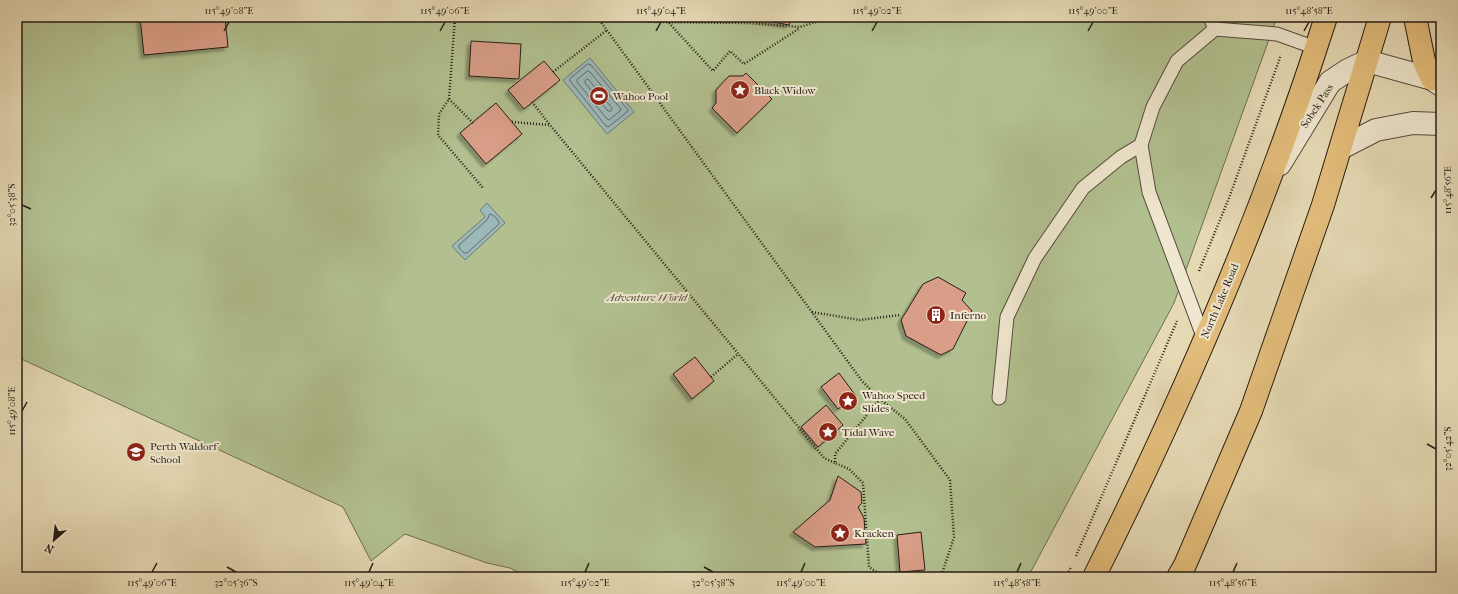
<svg xmlns="http://www.w3.org/2000/svg" width="1458" height="594" viewBox="0 0 1458 594" font-family="'IM FELL French Canon',serif">
<style>
.green{fill:#b2c08f;stroke:#6c6e52}
.water{fill:#9cb8b9;stroke:#6d7a78}
.lines{fill:none;stroke-linecap:round;stroke-linejoin:round}
.shore{stroke:#626a68;stroke-width:1}
.building{fill:#d99e87;stroke:#271c16;filter:url(#shadow)}
.service-casing{stroke:#574c3e;stroke-width:15}
.minor-casing{stroke:#574c3e;stroke-width:24}
.primary-casing{stroke:#271c16;stroke-width:24}
.path{stroke:#271c16;stroke-width:2.5;stroke-dasharray:1 2;stroke-linecap:butt}
.service{stroke:#efe7cf;stroke-width:13}
.minor{stroke:#efe7cf;stroke-width:22}
.primary{stroke:#e3bd7a;stroke-width:22}
.ticks{fill:none;stroke:#271c16;stroke-width:1.5}
.labels{text-anchor:middle;dominant-baseline:central;stroke-width:4;stroke-linejoin:round;paint-order:stroke}
.poi-label{font-size:11px;fill:#271c16;stroke:#efe7cf;text-anchor:start}
.street-label{font-size:11px;fill:#271c16;stroke:#efe7cf}
.park-label{font-size:11px;font-style:italic;fill:#514d3a;stroke:#efe7cf}
.neatline{fill:none;stroke:#271c16;stroke-width:1.5}
.ticks-label{font-size:10px;text-anchor:middle;fill:#271c16}
</style>
<defs>
<filter id="shadow"><feDropShadow dx="-3.5" dy="3.5" stdDeviation="1" flood-color="#0004"/></filter>
</defs>
<rect width="100%" height="100%" fill="#e6dab5"/>
<filter id="stains"><feTurbulence type="fractalNoise" baseFrequency=".005" numOctaves="4"/><feColorMatrix values="0 0 0 0 .2 0 0 0 0 .09 0 0 0 0 .02 0 0 0 .5 -.17"/></filter>
<radialGradient id="worn" r=".72"><stop offset=".6" stop-color="#630" stop-opacity="0"/><stop offset="1" stop-color="#630" stop-opacity=".3"/></radialGradient>
<path class="green" d="M17,17h1260l-103,286 -146,274h-501l-17,-9 -23,-5 -82,-29 -34,27 -28,-54 -326,-150z"/>
<g class="water">
<path d="M590,58l44,54 -27,22 -44,-54z"/>
<path d="M487,203l18,20 -40,37 -13,-14 33,-29 -5,-7z"/>
</g>
<g class="lines">
<g class="shore">
<path d="M588,64l3,1 37,45 -1,2 -19,15 -2,-1 -36,-45v-2z"/>
<path d="M588,71l2,1 31,37 -1,2 -11,9 -2,-1 -30,-37v-2z"/>
<path d="M588,79l24,29 -1,3h-3l-23,-28v-2z"/>
<path d="M490,214c3,0 9,6 9,10l-32,29h-3l-5,-5v-3l28,-25z"/>
</g>
</g>
<g class="building">
<path d="M140,17h85l3,30 -84,8z"/>
<path d="M747,17h44l-2,8z"/>
<path d="M471,41l50,3 -2,35 -50,-3z"/>
<path d="M544,61l16,19 -36,29 -16,-19z"/>
<path d="M746,73l26,26 -35,34 -25,-25 4,-5v-13l13,-14h14z"/>
<path d="M496,103l26,31 -36,30 -26,-31z"/>
<path d="M938,277l28,16 -4,7 10,11 -19,38 -12,6 -35,-19 -5,-16 22,-36z"/>
<path d="M695,357l19,24 -22,18 -19,-25z"/>
<path d="M839,373l17,23 -18,13 -17,-22z"/>
<path d="M826,405l17,20 -25,22 -17,-20z"/>
<path d="M838,476l23,16 1,11 -4,4 6,11 2,26 -51,3 -22,-15 37,-32z"/>
<path d="M921,532l4,38 -25,2 -3,-37z"/>
</g>
<g class="lines">
<g class="service-casing">
<g id="service">
<path d="M1210,17l5,12 62,5 39,14"/>
<path d="M1204,339l-55,-147 -8,-47 12,-38 24,-46 38,-32"/>
<path d="M999,398l8,-81 28,-59 48,-70 38,-31 20,-12"/>
</g>
</g>
<g class="minor-casing">
<g id="minor">
<path d="M1341,148l35,-18 37,-7 28,1"/>
<path d="M1280,164l50,-82 18,-12 19,-9 65,18 9,6"/>
</g>
</g>
<g class="primary-casing">
<g id="primary">
<path d="M1415,17l9,44 8,18"/>
<path d="M1094,577c90,-180 171,-368 232,-560"/>
<path d="M1178,577l7,-12 66,-154 72,-206 57,-188"/>
</g>
</g>
<g class="path">
<path d="M455,17l-6,82 -10,15 -1,21 45,53"/>
<path d="M579,17l76,5 93,1 52,4 22,-7v-3"/>
<path d="M598,18l264,363 18,18 25,20 45,61 4,57 -13,40"/>
<path d="M669,23l44,48 17,-20 14,13 56,-36"/>
<path d="M553,72l54,-42"/>
<path d="M449,99l24,24"/>
<path d="M532,102l18,23"/>
<path d="M512,122l38,3 274,333 11,5"/>
<path d="M1199,271l30,-73 52,-143"/>
<path d="M812,312l48,8 40,-5"/>
<path d="M711,377l27,-23"/>
<path d="M880,399l-45,55v9l14,6 14,14 6,84 15,10"/>
<path d="M1076,556l101,-235"/>
<path d="M1066,577l5,-10"/>
</g>
<use href="#service" class="service"/>
<use href="#minor" class="minor"/>
<use href="#primary" class="primary"/>
</g>
<path class="ticks" d="M224,31l5,-9M440,31l5,-9M656,31l5,-9M872,31l5,-9M1088,31l5,-9M1304,31l5,-9M1431,198l5,-8M22,205l9,4M22,411l5,-9M1427,444l9,5M227,567l9,5M704,567l9,5M152,572l5,-9M369,572l4,-9M585,572l4,-9M801,572l4,-9M1017,572l4,-9M1233,572l4,-9"/>
<defs>
<g id="sight-disc" transform="scale(1)"><circle r="9.5" fill="#8f2418" stroke="#efe7cf"/><path d="M0-6L1.8-2.2L6-1.7L2.9 1.2L3.7 5.4L0 3.3L-3.7 5.4L-2.9 1.2L-6-1.7L-1.8-2.2Z" fill="#fff"/></g>
<g id="stadium-disc" transform="scale(1)"><circle r="9.5" fill="#8f2418" stroke="#efe7cf"/><path d="M0-5a6.5 5 0 1 0 0 10a6.5 5 0 1 0 0-10ZM-3.5-1.8h7v3.6h-7Z" fill="#fff"/></g>
<g id="building-disc" transform="scale(1)"><circle r="9.5" fill="#8f2418" stroke="#efe7cf"/><path d="M-4-6H4V6H1V3H-1V6H-4ZM-2.5-4.3h1.7v1.8h-1.7ZM.8-4.3h1.7v1.8H.8ZM-2.5-1h1.7V.8h-1.7ZM.8-1h1.7V.8H.8Z" fill="#fff"/></g>
<g id="school-disc" transform="scale(1)"><circle r="9.5" fill="#8f2418" stroke="#efe7cf"/><path d="M0-5L7-2L0 1L-7-2ZM-4 1L0 2.5L4 1V4Q0 6-4 4Z" fill="#fff"/></g>
</defs>
<g fill-rule="evenodd">
<use href="#sight-disc" x="740" y="90"/>
<use href="#stadium-disc" x="599" y="96"/>
<use href="#building-disc" x="936" y="315"/>
<use href="#sight-disc" x="848" y="401"/>
<use href="#sight-disc" x="828" y="432"/>
<use href="#school-disc" x="136" y="452"/>
<use href="#sight-disc" x="840" y="533"/>
</g>
<g class="labels">
<g class="poi-label">
<text x="754" y="90">Black Widow</text>
<text x="613" y="96">Wahoo Pool</text>
<text x="950" y="315">Inferno</text>
<text x="862" y="395">Wahoo Speed<tspan x="862" dy="13">Slides</tspan></text>
<text x="842" y="432">Tidal Wave</text>
<text x="150" y="446">Perth Waldorf<tspan x="150" dy="13">School</tspan></text>
<text x="854" y="533">Kracken</text>
</g>
<g class="street-label">
<text transform="translate(1317 106) rotate(-57)">Sobek Pass</text>
<text transform="translate(1220 301) rotate(-67)">North Lake Road</text>
</g>
<g class="park-label">
<text x="647" y="297">Adventure World</text>
</g>
</g>
<rect width="1458" height="594" fill="none" stroke="#e6dab5" stroke-width="44"/>
<g transform="translate(54 540) rotate(208)" stroke="#efe7cf" stroke-width="3" paint-order="stroke">
<path d="M0-3L7 15L0 10L-7 15Z" fill="#271c16"/>
<text y="-6" font-size="11" font-weight="bold" text-anchor="middle" fill="#271c16">N</text>
</g>
<rect x="22" y="22" width="1414" height="550" class="neatline"/>
<g class="ticks-label">
<text x="229" y="14">115°49'08"E</text>
<text x="445" y="14">115°49'06"E</text>
<text x="661" y="14">115°49'04"E</text>
<text x="877" y="14">115°49'02"E</text>
<text x="1093" y="14">115°49'00"E</text>
<text x="1309" y="14">115°48'58"E</text>
<text transform="translate(1447 190) rotate(-90)" y="4">115°48'56"E</text>
<text transform="translate(11 205) rotate(-90)" y="4">32°05'38"S</text>
<text transform="translate(11 411) rotate(-90)" y="4">115°49'08"E</text>
<text transform="translate(1447 449) rotate(-90)" y="4">32°05'42"S</text>
<text x="152" y="586">115°49'06"E</text>
<text x="236" y="586">32°05'36"S</text>
<text x="369" y="586">115°49'04"E</text>
<text x="585" y="586">115°49'02"E</text>
<text x="713" y="586">32°05'38"S</text>
<text x="801" y="586">115°49'00"E</text>
<text x="1017" y="586">115°48'58"E</text>
<text x="1233" y="586">115°48'56"E</text>
</g>
<rect width="100%" height="100%" filter="url(#stains)"/>
<rect width="100%" height="100%" fill="url(#worn)"/>
</svg>
